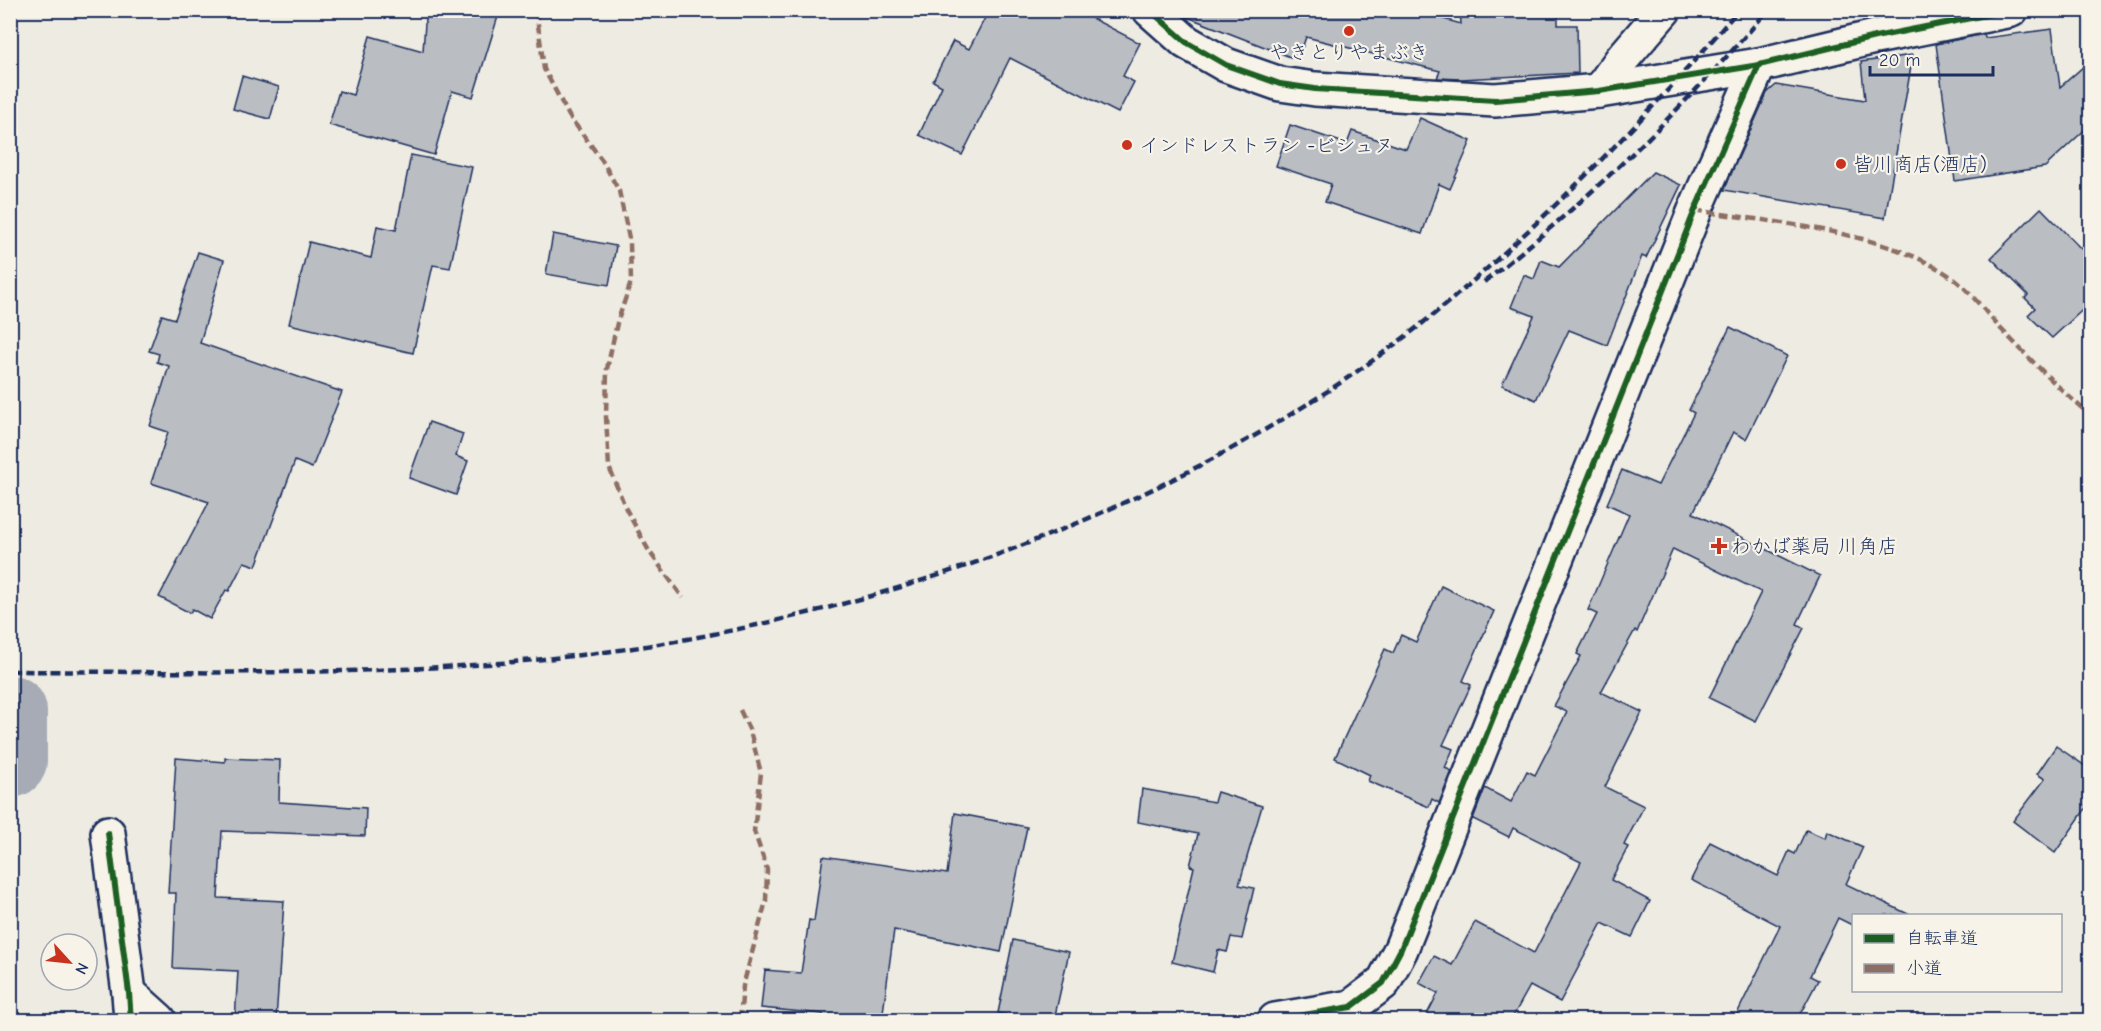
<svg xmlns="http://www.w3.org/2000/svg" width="2101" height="1031" viewBox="0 0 2101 1031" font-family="'Comic Neue','Klee One',sans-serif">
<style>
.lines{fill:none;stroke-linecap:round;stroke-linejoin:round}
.river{stroke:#a6abb5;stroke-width:74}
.building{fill:#babdc2;stroke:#1b2f5e;stroke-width:1.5}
.minor-casing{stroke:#1b2f5e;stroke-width:38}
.minor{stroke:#f7f3e8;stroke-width:33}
.rail{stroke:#1b2f5e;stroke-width:4.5;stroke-dasharray:9 4.5;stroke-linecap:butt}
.quiet{stroke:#8d6e63;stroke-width:4.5;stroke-dasharray:9 4.5;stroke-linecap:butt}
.cycleway-casing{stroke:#f7f3e8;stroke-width:10}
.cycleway{stroke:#1b5e20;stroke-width:6}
.poi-dot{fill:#c8321e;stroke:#f7f3e8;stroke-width:2}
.labels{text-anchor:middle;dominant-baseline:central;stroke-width:4.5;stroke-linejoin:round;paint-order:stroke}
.poi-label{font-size:20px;fill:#1b2f5e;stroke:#f7f3e8;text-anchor:start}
</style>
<rect width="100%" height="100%" fill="#eeebe2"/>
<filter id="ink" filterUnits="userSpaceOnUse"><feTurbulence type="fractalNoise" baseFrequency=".0167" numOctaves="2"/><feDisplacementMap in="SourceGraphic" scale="12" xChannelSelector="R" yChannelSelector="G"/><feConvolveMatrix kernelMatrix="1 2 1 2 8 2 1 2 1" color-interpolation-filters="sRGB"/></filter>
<g filter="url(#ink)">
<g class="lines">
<path class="river" d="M10,712v49"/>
</g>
<g class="building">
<path d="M426,10h74l-27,87 -21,-6 -18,64 -105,-30 10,-34 14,4 17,-59 53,15z"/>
<path d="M989,10h87l64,33 -17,33 11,6 -16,31 -108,-55 -48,97 -43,-20 23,-49 -9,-5 20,-40 16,8z"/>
<path d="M1179,10h233l49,14 -1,-14h73l1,5h24v10h19l1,48 -117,6 -24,-1 3,-7 -134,-34 -8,23 -113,-44z"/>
<path d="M2052,29l8,58 31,-27v64l-46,43 -90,14 -19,-137 48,-10 1,4z"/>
<path d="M1913,55l-28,163 -161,-28 43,-97 9,-8 89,15 -4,-38z"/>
<path d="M242,76l37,11 -9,32 -37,-10z"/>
<path d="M1420,118l51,23 -21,48 -11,-5 -17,50 -97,-32 6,-18 -55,-18 14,-41 57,19 5,-13 54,18z"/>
<path d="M411,155l61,12 -22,101 -17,-3 -20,88 -124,-29 20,-82 62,16 6,-32 19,4z"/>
<path d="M1653,172l28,13 -35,73 -4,-2 -35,89 -38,-15 -33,70 -34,-15 32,-69 -23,-9 13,-32 10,4 7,-19 18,7z"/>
<path d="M2041,208l50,51v43l-39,36 -24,-23 7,-7 -10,-10 3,-3 -37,-37z"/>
<path d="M553,234l63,12 -7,39 -63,-11z"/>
<path d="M198,252l26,8 -24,83 142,49 -30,76 -17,-7 -39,105 -12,-4 -15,29 -3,-1 -16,29 -18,-10 -2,4 -31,-16 50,-95 -58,-19 17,-51 -18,-6 19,-60 -12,-4 2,-8 -10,-3 13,-36 13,4z"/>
<path d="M1730,327l57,29 -41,83 -13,-7 -40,81 127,63 -23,48 7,4 -48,93 -47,-23 52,-106 -88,-43 -36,83 -2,-2 -34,62 41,20 -37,75 39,19 -20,39 4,2 -17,33 39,21 -18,36 -30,-14 -42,79 -30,-16 -19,34h-87l14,-27 -19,-10 15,-27 18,9 23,-43 59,31 47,-91 -68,-34 -4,9 -36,-18 12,-31 26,14 16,-31 8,4 32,-63 -13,-6 27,-50 -4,-2 20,-40 -9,-4 41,-96 -22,-10 15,-34 36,15 36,-72 -5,-3z"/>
<path d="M429,422l34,12 -7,22 12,5 -12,34 -47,-17z"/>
<path d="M1441,586l53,25 -31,70 8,4 -28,60 10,4 -8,19 7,3 -13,32 -7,-4 -3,8 -61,-26 2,-6 -35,-17 50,-109 8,4 8,-18 15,7z"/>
<path d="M2056,746l35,24v31l-36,52 -42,-32 32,-42 -8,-5z"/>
<path d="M176,758l49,4v-4l55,2 -1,42 87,6 -1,28 -143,-5 -4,67 66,3 -8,119h-41l3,-49 -65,-3 3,-75h-8z"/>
<path d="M1142,789l72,13 3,-10 45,14 -23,79 15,3 -12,51 -11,-2 -4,15 -9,-2 -5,22 -41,-10 22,-95 -4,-1 8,-32 -60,-12z"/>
<path d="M955,813l72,14 -26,125 -107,-22 -12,90h-60l1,-6 -62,-6 4,-38 36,3 8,-53 5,1 9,-65 124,18z"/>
<path d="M1806,830l19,8 2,-7 36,16 -17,37 64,31h-56v11l-16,-8 -28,58 8,4 -21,40h-63l46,-94 -89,-46 19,-38 68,34 11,-25 6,3z"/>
<path d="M1013,940l56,12 -15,68h-21l-35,-7z"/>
</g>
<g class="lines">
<g class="minor-casing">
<g id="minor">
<path d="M1150,10l36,32 40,23 54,19 35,5 180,11 104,-9 160,-26 116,-28 136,-27"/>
<path d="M1599,91l23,-32 42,-49"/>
<path d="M108,833l21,160 2,27"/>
<path d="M129,993l30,27"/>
<path d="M1275,1020l76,-13 32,-24 18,-34 294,-739 64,-145"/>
</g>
</g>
<use href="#minor" class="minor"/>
<g class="rail">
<path d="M1484,282c104,-81 198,-172 284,-272"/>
<path d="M10,671c178,1 357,6 534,-12 298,-29 622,-141 862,-323 49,-37 94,-79 139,-121 68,-65 132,-132 193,-205"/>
</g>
<g class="quiet">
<path d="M536,10l8,59 25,47 33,44 17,31 11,52 1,39 -14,41 -10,46 -1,48 3,50 17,42 23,42 34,47"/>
<path d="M1695,210c79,13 194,21 259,69 17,13 32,34 47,50 29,30 57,59 89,86"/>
<path d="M740,1020l3,-34 23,-85 1,-32 -13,-38 7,-58 -11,-42 -10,-21"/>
</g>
<g class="cycleway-casing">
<g id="cycleway">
<path d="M1150,10l36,32 40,23 54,19 35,5 180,11 104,-9 160,-26 116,-28 136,-27"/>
<path d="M108,833l21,160 2,27"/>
<path d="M1275,1020l76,-13 32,-24 18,-34 294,-739 64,-145"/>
</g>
</g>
<use href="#cycleway" class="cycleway"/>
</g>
</g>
<g class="poi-dot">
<circle cx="1349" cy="31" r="6"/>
<circle cx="1127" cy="145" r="6"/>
<circle cx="1841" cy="164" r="6"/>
<path d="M1716 537h6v6h6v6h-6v6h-6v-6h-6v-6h6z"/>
</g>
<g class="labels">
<g class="poi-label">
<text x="1349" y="52" text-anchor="middle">やきとりやまぶき</text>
<text x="1139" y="145">インドレストラン -ビシュヌ</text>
<text x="1853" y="164">皆川商店(酒店)</text>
<text x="1731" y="546">わかば薬局 川角店</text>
</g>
</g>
<rect width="2101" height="1031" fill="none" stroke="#f7f3e8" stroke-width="36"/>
<rect x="18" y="18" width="2065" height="995" fill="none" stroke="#1b2f5e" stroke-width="2" filter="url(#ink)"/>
<rect x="1852" y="914" width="210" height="78" fill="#f7f3e8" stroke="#9fa5b1" stroke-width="1.5"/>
<rect x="1864" y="934" width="30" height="9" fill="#1b5e20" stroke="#9fa5b1" stroke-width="1.5"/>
<text x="1906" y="944" font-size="18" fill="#1b2f5e">自転車道</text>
<rect x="1864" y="964" width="30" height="9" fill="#8d6e63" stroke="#9fa5b1" stroke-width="1.5"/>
<text x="1906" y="974" font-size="18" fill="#1b2f5e">小道</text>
<g transform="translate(69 962) rotate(117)"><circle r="28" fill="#f7f3e8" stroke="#9fa5b1" stroke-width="1.5"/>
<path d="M0-4.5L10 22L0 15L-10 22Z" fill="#c8321e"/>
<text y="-9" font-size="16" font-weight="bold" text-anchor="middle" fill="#1b2f5e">N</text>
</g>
<path d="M1870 66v9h123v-9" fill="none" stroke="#1b2f5e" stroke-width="3"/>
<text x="1879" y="66" font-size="18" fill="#1b2f5e" stroke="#f7f3e8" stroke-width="4.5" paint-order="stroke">20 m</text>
</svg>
